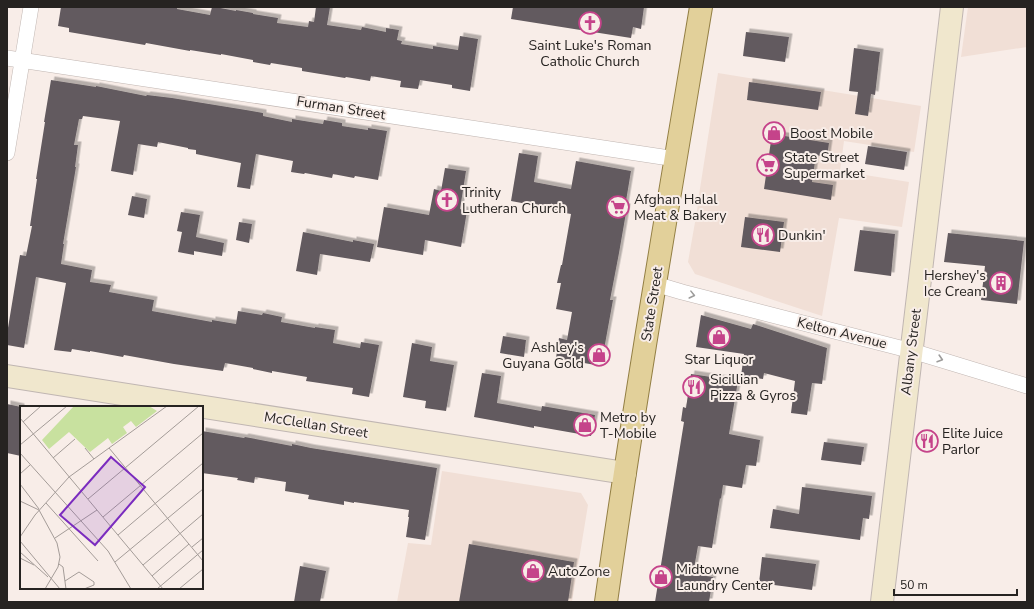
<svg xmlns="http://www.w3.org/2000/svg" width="1034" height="609" viewBox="0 0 1034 609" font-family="'Nunito Sans',sans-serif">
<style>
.built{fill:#f1dfd6}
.building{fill:#625a5e;filter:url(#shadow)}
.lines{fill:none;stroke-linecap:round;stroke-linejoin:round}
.street-casing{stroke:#c0b6b2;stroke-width:16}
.secondary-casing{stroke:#c0b6b2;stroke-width:24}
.primary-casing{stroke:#937f44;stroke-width:24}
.street{stroke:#fff;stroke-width:15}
.secondary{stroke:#f0e7cd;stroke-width:22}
.primary{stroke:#e2d09a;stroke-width:22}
.oneway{stroke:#9d9c9b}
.labels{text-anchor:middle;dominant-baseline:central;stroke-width:4;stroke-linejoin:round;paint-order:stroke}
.poi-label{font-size:14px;fill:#262321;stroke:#f8ede8;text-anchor:start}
.street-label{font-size:14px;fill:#262321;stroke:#f8ede8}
.inset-road{fill:none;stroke:#a49c98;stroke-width:1}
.view{fill:#7b2cbf;fill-opacity:0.15;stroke:#7b2cbf;stroke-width:2}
.inset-edge{fill:none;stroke:#262321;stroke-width:2}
</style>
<defs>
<filter id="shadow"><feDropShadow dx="3.5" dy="-3.5" stdDeviation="0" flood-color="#0004"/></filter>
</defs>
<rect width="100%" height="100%" fill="#f8ede8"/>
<g class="built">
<path d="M968,7h59v40l-66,10z"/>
<path d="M718,73l203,33 -7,46 -70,-11 -4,30 69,11 -7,45 -63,-9 -17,98 -127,-42 -7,-12 9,-51 2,-16z"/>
<path d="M442,471l139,22 7,12 -16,97h-175l11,-59 23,2z"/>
</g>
<g class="building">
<path d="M61,7h116v2l33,6 2,-8h3l21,4v-1l17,3v1l25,4 -1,5 31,4 1,-6 5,1 2,-15h14l-3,18 34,5 1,-3 24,5v-4l13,2 -2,10 5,1 -1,3 32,5v-3l25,4 2,-14 18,3 -8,52 -18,-3v-3l-32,-5 -2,9 -18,-2 1,-6 -30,-5 -1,5 -24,-4 -1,1 -43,-7v-3l-31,-5 -1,2 -17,-3v-2l-32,-6v1l-31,-5v1l-44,-8 -1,2 -76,-13v-4l-11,-2z"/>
<path d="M513,7h131l-3,22 -8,-2 -2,11 -120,-19z"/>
<path d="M746,32l43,5 -4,25 -42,-6z"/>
<path d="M854,48l26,4 -5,43 -4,-1 -3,22 -13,-2 3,-22 -9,-1z"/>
<path d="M51,80l45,7v-1l50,10 1,-1 25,3 74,12 17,3v3l29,6v-3l31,5 1,-4 18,3v3l26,4v-2l19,3 -9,49 -23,-4 -1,2 -21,-4 -1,4 -27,-5 -1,1 -13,-2 2,-11 -37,-7 -6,35 -13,-2 4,-24 -45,-9v-4l-8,-1v-1l-30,-6 -1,5 -19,-3 -5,31 -22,-4 9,-50 -37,-5 -1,3h-3l-5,26h4l-3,22h1l-13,77h1l-3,20 31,6 -2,12 21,3 -2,7 45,8 -2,11 60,11v-2l24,4 2,-13 24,4 1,-2 19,4 -1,5 34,6v-1l20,3 -2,13 27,5 1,-6 18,3 -10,52 -17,-3 1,-6 -47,-7 1,-4 -35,-6v2l-19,-4v-1l-28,-5 -2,8 -49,-7 -50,-9 -1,2 -33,-6v1l-18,-3 -1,3 -17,-2 12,-67 -30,-6 -12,71 -17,-3v-11l13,-79 6,1 6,-30h-2l7,-47h-1l9,-57h-1z"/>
<path d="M749,82l72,10 -3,18 -71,-10z"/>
<path d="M772,134l57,9 -2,14 -11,-2 -4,27 21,3 -2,15 -67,-11z"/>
<path d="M868,146l39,6 -3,18 -39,-6z"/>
<path d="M519,153l19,3 -4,26 37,7 5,-28 55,10 -6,36h2l-8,46 -9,47h3l-12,66 -45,-8 3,-20 8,2 5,-28 -16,-3 5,-26h-4l4,-18h1l9,-51 -33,-6v-2l-27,-5z"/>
<path d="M445,168l21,3 -6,38 7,2 -6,36 -36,-7 -2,15 -46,-8 7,-40 45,8 5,-26 7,2z"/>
<path d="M132,196l15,3 -3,19 -16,-3z"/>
<path d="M181,212l19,3 -4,22 28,6 -2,13 -28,-5v4l-16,-3 4,-20 -5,-1z"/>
<path d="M745,217l39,5 -4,30 -39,-5z"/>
<path d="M239,222l13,2 -3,19 -13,-3z"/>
<path d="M860,230l35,4 -4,42 -37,-5z"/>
<path d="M303,232l50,10v-2l21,4 -4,18 -50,-8 -3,21 -21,-4z"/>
<path d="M948,233l76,8 -7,63 -36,-4 4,-34 -41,-4z"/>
<path d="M701,315l50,14 2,-5 74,24 -5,36 -10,-1 -5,32 -16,-2 4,-32 -31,-8 -1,6 -22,-3 3,-22 -48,-7z"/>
<path d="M503,336l23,4 -2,17 -24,-4z"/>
<path d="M412,343l20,4 -2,14 24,4 -8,46 -21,-3 1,-7 -23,-4z"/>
<path d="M482,373l19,3 -4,27 44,8 1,-5 53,9 -4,21 -57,-10v2l-60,-11z"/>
<path d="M691,374l47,7 -9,53 31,6 -4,26 -10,-1 -4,23 -19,-3 -2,14 -1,-1 -8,50 -14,-2 -5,28 20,3 -4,25h-54l29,-180 -3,-1 2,-14 3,1z"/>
<path d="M7,404l14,3v49l-14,-3z"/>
<path d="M202,431l42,7 1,-1 47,9v-2l19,4 126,20 -12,72 -19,-3 3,-20h-1l1,-7 -55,-8v1l-10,-2v4l-36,-6 1,-4 -24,-4 1,-9 -31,-5 -1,6 -17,-3 1,-2 -36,-5z"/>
<path d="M824,442l40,5 -3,18 -40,-5z"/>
<path d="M802,487l70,9 -3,23 -6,-1 -3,22 -90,-12 3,-19 26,5z"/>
<path d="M469,544l105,18 -6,40h-109z"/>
<path d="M762,557l54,7 -4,26 -53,-7z"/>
<path d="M300,566l26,5 -6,31h-26z"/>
</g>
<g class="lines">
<g class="street-casing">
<g id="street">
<path d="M7,58l669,101"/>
<path d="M7,153l24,-146"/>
<path d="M655,284l27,8 230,59 115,35"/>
</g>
</g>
<g class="secondary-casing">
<g id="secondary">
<path d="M7,376l618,97"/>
<path d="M882,602l70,-595"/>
</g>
</g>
<g class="primary-casing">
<path id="primary" d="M606,602c28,-199 62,-397 95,-595"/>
</g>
<use href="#street" class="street"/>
<use href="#secondary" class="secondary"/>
<use href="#primary" class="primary"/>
</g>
<defs><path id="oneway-chevron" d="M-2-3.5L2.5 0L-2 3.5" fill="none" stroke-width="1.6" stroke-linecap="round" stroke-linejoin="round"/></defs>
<g class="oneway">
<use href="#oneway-chevron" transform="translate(692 295) rotate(14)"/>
<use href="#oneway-chevron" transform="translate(940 359) rotate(17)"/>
</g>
<defs>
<g id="church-ring" transform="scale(1.15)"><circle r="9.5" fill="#f8ede8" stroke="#c5438a" stroke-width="1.5"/><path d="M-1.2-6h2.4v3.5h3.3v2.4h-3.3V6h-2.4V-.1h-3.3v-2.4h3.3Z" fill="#c5438a"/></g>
<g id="shop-ring" transform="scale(1.15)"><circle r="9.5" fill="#f8ede8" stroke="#c5438a" stroke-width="1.5"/><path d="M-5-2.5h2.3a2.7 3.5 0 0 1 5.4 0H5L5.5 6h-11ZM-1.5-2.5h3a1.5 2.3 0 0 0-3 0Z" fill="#c5438a"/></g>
<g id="supermarket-ring" transform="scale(1.15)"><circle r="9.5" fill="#f8ede8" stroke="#c5438a" stroke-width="1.5"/><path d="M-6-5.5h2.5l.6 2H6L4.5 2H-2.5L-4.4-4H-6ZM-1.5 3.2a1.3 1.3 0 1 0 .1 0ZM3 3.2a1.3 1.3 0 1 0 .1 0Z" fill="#c5438a"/></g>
<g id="restaurant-ring" transform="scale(1.15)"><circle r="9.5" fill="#f8ede8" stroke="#c5438a" stroke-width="1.5"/><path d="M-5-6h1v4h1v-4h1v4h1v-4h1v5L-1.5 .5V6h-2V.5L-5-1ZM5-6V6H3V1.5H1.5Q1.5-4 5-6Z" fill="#c5438a"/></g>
<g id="building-ring" transform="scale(1.15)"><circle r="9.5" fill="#f8ede8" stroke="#c5438a" stroke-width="1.5"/><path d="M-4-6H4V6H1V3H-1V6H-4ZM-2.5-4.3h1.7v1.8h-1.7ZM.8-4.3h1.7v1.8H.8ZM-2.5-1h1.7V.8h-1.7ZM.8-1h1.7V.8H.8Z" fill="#c5438a"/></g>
</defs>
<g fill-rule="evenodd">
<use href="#church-ring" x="590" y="23"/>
<use href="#shop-ring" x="774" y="133"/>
<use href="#supermarket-ring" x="768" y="165"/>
<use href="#church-ring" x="447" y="200"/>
<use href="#supermarket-ring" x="618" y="207"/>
<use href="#restaurant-ring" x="763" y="235"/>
<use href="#building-ring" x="1001" y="283"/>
<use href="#shop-ring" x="719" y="337"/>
<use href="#shop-ring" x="599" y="355"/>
<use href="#restaurant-ring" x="694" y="387"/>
<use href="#shop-ring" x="585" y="425"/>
<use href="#restaurant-ring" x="927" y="441"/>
<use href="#shop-ring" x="533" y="571"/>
<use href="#shop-ring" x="661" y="577"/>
</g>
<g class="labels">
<g class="poi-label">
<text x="590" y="45" text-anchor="middle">Saint Luke's Roman<tspan x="590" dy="16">Catholic Church</tspan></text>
<text x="790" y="133">Boost Mobile</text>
<text x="784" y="157">State Street<tspan x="784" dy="16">Supermarket</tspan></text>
<text x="462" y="192">Trinity<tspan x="462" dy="16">Lutheran Church</tspan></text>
<text x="634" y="199">Afghan Halal<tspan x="634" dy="16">Meat &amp; Bakery</tspan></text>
<text x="778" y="235">Dunkin'</text>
<text x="986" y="275" text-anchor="end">Hershey's<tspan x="986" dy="16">Ice Cream</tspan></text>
<text x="584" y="347" text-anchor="end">Ashley's<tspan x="584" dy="16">Guyana Gold</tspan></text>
<text x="719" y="359" text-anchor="middle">Star Liquor</text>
<text x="710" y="379">Sicillian<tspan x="710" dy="16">Pizza &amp; Gyros</tspan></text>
<text x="600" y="417">Metro by<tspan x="600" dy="16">T-Mobile</tspan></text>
<text x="942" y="433">Elite Juice<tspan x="942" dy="16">Parlor</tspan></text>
<text x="676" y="569">Midtowne<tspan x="676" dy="16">Laundry Center</tspan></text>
<text x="548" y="571">AutoZone</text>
</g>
<g class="street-label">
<text transform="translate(341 108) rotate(9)">Furman Street</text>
<text transform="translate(652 304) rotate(-81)">State Street</text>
<text transform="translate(842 333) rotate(14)">Kelton Avenue</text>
<text transform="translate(911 352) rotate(-83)">Albany Street</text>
<text transform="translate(316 425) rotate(9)">McClellan Street</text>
</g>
</g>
<g transform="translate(20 406)">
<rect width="183" height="183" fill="#f8ede8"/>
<path d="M54,0h75l8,5 -21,16 -5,-6 -8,6 4,6 -15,11 -4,-6 -18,14 -21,-20 -20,17 -7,-9z" fill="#c8e19f"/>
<path class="inset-road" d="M0,12l143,171M3,16l18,-16M0,39l47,-39M65,42l9,11M89,42l94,113M0,47l88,98 23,38M33,52l22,-19M0,68l10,-9M0,78l19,25M68,93l111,-93M0,95l19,9M26,97l52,58M19,104l18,33 3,14 -2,10 -13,22M83,111l100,-84M98,129l85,-72M0,131l15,-22 34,-38 98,-71M35,132l42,-28M0,135l40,48M172,141l11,-9M0,146l28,25M0,152l14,7M95,156l88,-73M39,158l4,3 3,22M123,159l60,-51M132,170l37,-32M45,175l14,-9 15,10v3l-10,4M137,183l46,-39M159,183l24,-20"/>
<path class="view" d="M91,51l34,30 -50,58 -35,-30z"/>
<rect width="183" height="183" class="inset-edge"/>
</g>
<rect width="1034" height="609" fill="none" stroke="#262321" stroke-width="16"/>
<path d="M894 589v6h123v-6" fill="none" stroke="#262321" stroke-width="2"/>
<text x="900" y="589" font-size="12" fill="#262321" stroke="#f8ede8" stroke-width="3" paint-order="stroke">50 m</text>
</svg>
